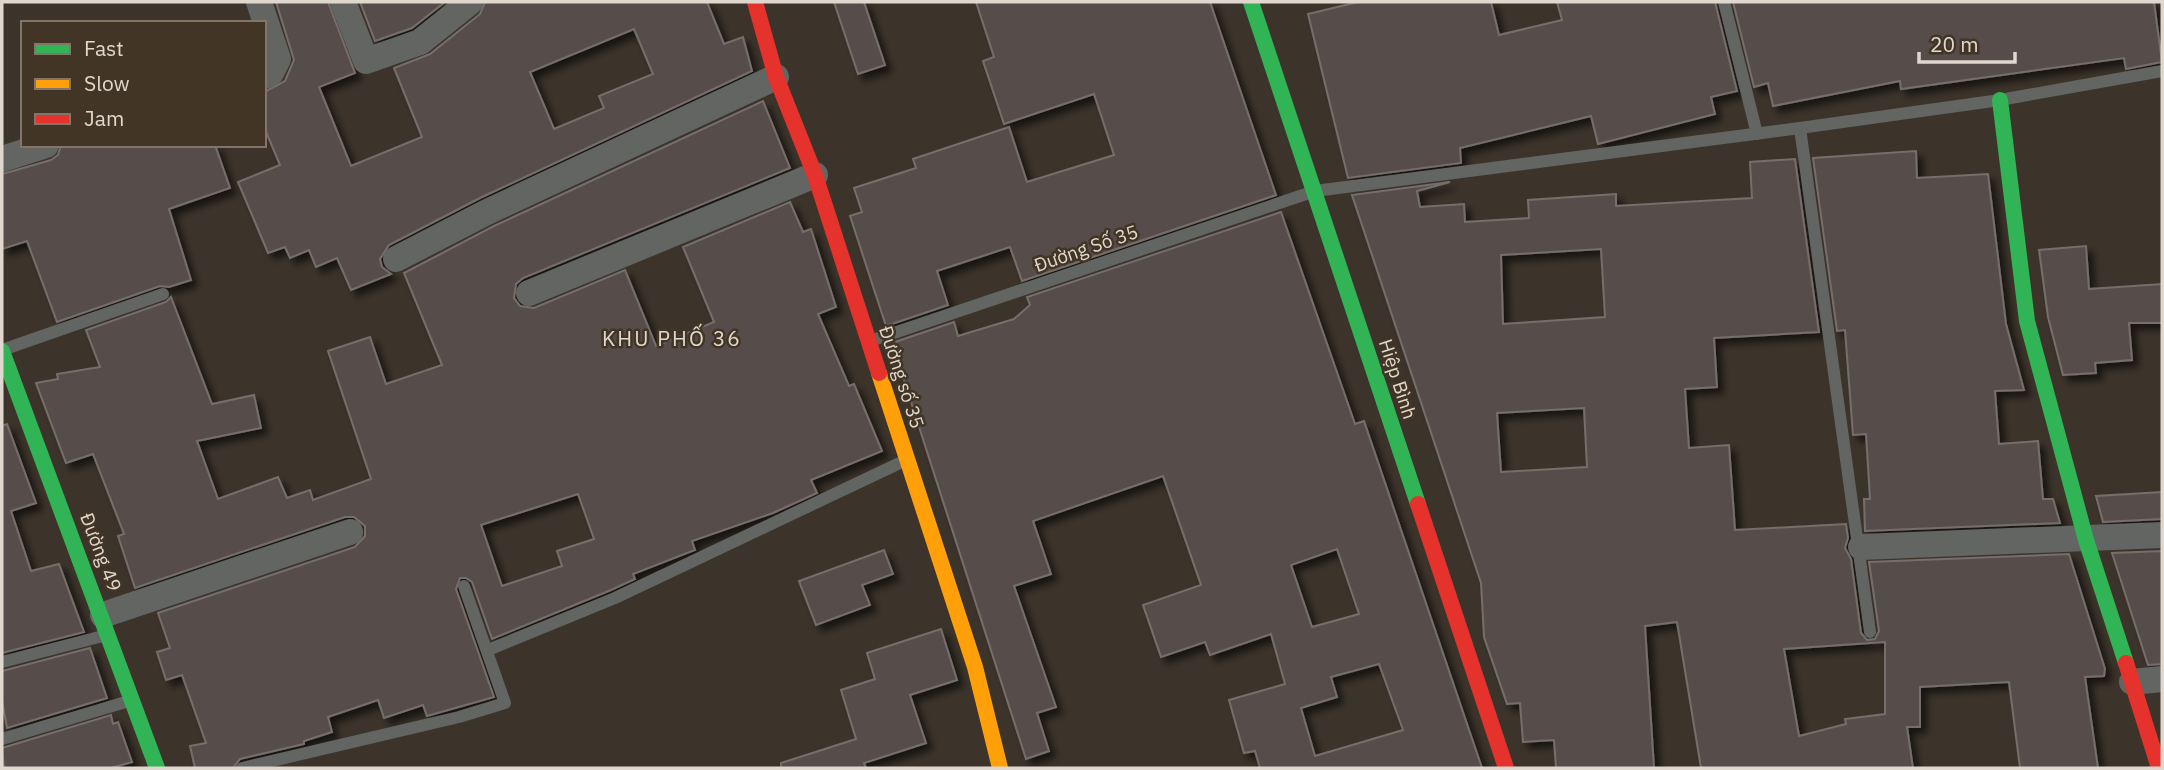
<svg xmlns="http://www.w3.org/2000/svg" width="2164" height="770" viewBox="0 0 2164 770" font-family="'IBM Plex Sans',sans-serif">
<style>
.building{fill:#564e4b;stroke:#766e6b;stroke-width:2;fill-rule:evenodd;filter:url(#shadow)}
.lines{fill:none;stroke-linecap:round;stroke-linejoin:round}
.lane{stroke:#626562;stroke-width:12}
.street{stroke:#626562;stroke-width:26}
.fast{stroke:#30b455;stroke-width:16}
.slow{stroke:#ff9f0a;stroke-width:16}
.jam{stroke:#e5322d;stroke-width:16}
.labels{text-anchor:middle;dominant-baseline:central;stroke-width:5;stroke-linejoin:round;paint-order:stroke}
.street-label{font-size:19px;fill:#e0d7ce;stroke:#423525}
.neighbourhood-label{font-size:21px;letter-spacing:2px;fill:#e0d7ce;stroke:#423525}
</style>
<defs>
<filter id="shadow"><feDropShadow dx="6" dy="6" stdDeviation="3.5" flood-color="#0009"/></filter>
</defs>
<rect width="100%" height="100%" fill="#3c342b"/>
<g class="building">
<path d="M276,2h52l27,71 -36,14 32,79 71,-29 -28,-69 36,-14 50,-40 5,-12h222l17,42 19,-7 9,34 -272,127 -91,47 -9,14 2,8 9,7 -40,16 -14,-32 -21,9 -7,-17 -19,8 -5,-11 -17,6 -30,-71 42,-17 -16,-38v-35l21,-11 9,-21zM634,29l19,45 -54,22 5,12 -50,21 -24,-57z"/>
<path d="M360,2h85l-33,26 -37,13z"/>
<path d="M834,2h30l21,63 -27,9z"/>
<path d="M976,2h234l66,193 -254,86 -12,-34 -73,24 11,34 -62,21 -36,-110 12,-4 -8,-24 62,-20 -3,-9 96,-32 18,55 87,-27 -20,-61 -90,30 -21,-63 11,-4z"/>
<path d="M1358,2h133l8,33 63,-15 -5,-18h158l22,89 -26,6 4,17 -117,30 -7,-28 -131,32 1,15 -113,15 -40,-164z"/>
<path d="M1733,2h421l8,60 -36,7 -2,-11 -223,31 -1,-8 -127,25 -5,-23 -14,4z"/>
<path d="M763,101l27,67 -267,110 -7,6 -2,14 6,8 14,2 91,-38 31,76 58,-24 -31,-75 107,-45 13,30 8,-3 25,78 -18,7 31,72 5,-2 28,67 -71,29 6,13 -44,20 -81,28 3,9 -62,24 2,5 -24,11 -119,49 -20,-57 -6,-4h-6l-4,11 38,108 -67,19 -4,-11 -39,13 -6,-18 -50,17 4,15 -28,9v3l-64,15 -7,9h-38l-5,-22 16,-3 -24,-68 -16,5 -9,-28 13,-4 -12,-35 197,-66 10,-11v-10l-11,-9h-9l-210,71 -17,-52 6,-2 -31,-80 -27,9 -30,-80 22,-4 -1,-5 43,-7 -14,-37 80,-28 5,-5 41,107 42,-9 7,33 -64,13 21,58 60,-22 9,21 23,-8 3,10 58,-21 -43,-128 42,-14 16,47 56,-19 -38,-92 90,-47zM578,494l16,45 -37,12 5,15 -60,20 -21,-61z"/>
<path d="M61,145h154l15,43 -61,21 22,71 -22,7 -9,-1 -103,36 -30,-81 -25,8v-75l49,-14 7,-5z"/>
<path d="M1916,151l1,27 71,-4 18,150 18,66 -29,1 4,53 39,-3 5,58h10l7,24 -195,8 -1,-32h6l-4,-65 -13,1 -8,-105 -8,1 -24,-173z"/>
<path d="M1795,159l24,173 -105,6 3,49 -32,2 4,59 40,-3 6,85 111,-6 2,14 -3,10 6,11 10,74 6,7 8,-1 4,-8 -10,-69 200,-8 36,115 -1,7 -19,1 13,91h-78l-11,-86 -89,5v40h-13l6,41h-212l-24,-146 -32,4 9,142h-98l-2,-28 -31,2 -3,-39 -13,1 -23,-67 -3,-54 -129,-388 98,-13 -33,9 3,16 44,-3 1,18 64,-4 -1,-18 88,-6v12l136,-8 -2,-36zM1601,249l4,68 -102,7 -2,-69zM1584,408l3,59 -86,5 -4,-59zM1885,642v72l-40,5 1,5 -47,12 -15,-87z"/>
<path d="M1281,212l74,212 9,-3 118,347h-222l-5,-17 -11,2 -15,-53 56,-16 -14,-50 -61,21 -5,-13 -44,15 -18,-52 58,-20 -38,-109 -130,45 18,53 -37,12 42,121 -19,6 12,38 -23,8 -134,-416 62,-21 4,14 56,-17 16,-14 -3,-8zM1337,549l22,65 -47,13 -21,-62zM1379,664l24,66 -88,26 -14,-48 36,-11 -6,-20z"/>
<path d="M2086,246l3,43 73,-5v39h-33l3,37 -37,3 1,10 -33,2 -15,-58 -9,-67z"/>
<path d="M7,424l29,79 -25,8 20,60 28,-7 25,68 -82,21v-227z"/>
<path d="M2162,492v27l-59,3 -7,-26z"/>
<path d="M884,550l9,24 -31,11 8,20 -54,20 -17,-44z"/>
<path d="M2162,551v113l-14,1 -36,-112z"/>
<path d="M941,629l16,51 -47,15 16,48 -62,20 2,5h-85v-5l75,-24 -15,-49 34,-11 -8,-26z"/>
<path d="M90,648l17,50 -100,30 -5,-27v-30z"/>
<path d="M111,715l2,9 5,-2 14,40 -21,6h-107l-2,-20z"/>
</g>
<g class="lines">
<g class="lane">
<path d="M1724,2l33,132"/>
<path d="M1800,128l70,504"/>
<path d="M873,340l442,-149 485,-63 200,-28 162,-29"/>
<path d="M5,349l158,-55"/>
<path d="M488,650l127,-52 289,-137"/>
<path d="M2,662l101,-26"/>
<path d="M2,739l127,-38"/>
<path d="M242,768l217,-51 46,-14 -41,-117"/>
</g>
<g class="street">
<path d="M259,2l19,57 -7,14 -7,3"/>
<path d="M343,2l23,59 54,-19 50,-40"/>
<path d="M2,159l44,-14"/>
<path d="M396,259l91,-47 289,-135"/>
<path d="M529,293l286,-118"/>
<path d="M1861,547l301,-12"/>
<path d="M103,615l247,-83"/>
<path d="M2132,682l30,-3"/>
</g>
<g class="fast">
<path d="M1251,2l167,502"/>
<path d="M2000,100l27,221 59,219 40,123"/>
<path d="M2,351l155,417"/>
</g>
<path class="slow" d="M879,373l96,294 25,101"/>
<g class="jam">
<path d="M755,2l21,75 39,98 64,198"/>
<path d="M1418,504l88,264"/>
<path d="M2126,663l33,105"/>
</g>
</g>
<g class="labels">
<g class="street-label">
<text transform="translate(1086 248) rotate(-19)">Đường Số 35</text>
<text transform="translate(902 377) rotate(72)">Đường số 35</text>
<text transform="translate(1398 379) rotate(72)">Hiệp Bình</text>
<text transform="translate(101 552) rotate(69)">Đường 49</text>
</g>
<g class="neighbourhood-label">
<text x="672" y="338">KHU PHỐ 36</text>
</g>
</g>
<rect width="2164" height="770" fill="none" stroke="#e0d7ce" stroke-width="7"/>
<rect x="21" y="21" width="245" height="126" fill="#423525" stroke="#817669" stroke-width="2"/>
<rect x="35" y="44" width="35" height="10" fill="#30b455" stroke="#817669" stroke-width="2"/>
<text x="84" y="56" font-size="21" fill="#e0d7ce">Fast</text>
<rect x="35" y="79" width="35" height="10" fill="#ff9f0a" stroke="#817669" stroke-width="2"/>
<text x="84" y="91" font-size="21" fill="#e0d7ce">Slow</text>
<rect x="35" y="114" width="35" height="10" fill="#e5322d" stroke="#817669" stroke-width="2"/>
<text x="84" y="126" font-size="21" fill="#e0d7ce">Jam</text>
<path d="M1919 52v10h96v-10" fill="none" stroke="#e0d7ce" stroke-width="3.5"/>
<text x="1930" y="52" font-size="21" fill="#e0d7ce" stroke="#423525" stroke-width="5" paint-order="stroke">20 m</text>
</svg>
